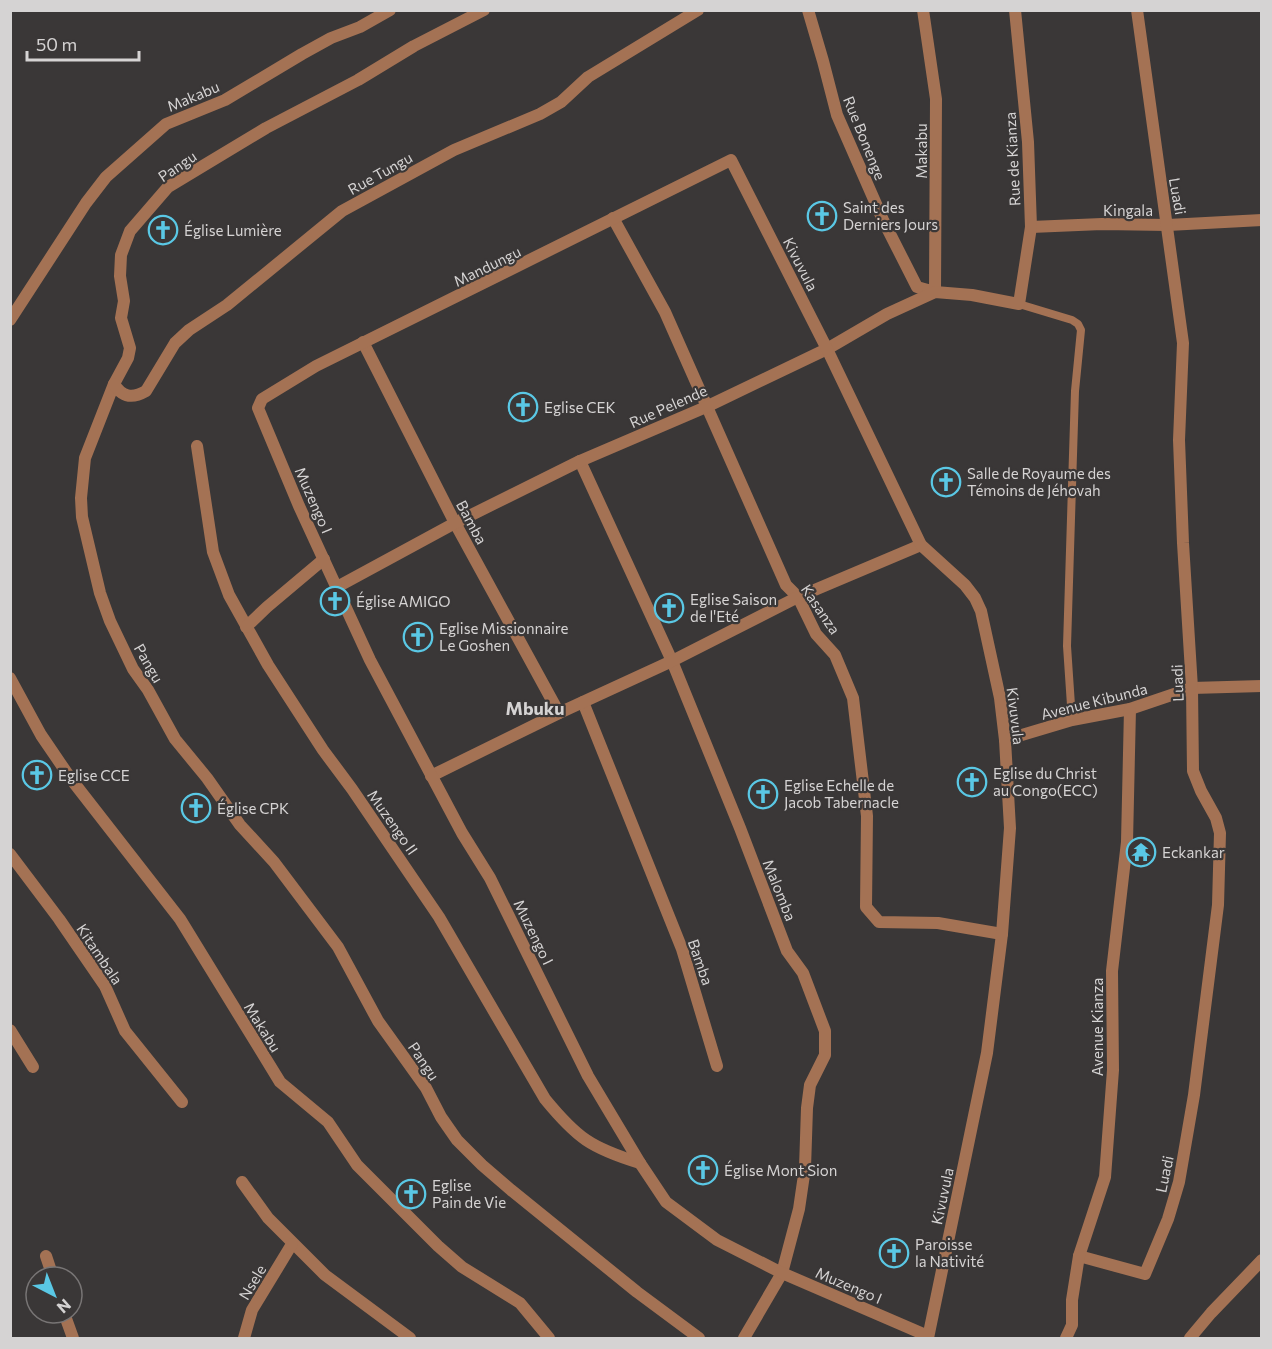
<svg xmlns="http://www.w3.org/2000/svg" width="1272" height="1349" viewBox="0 0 1272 1349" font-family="Commissioner,sans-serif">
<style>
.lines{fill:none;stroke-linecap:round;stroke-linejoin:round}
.service{stroke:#a47254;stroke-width:8}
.minor{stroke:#a47254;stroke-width:12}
.labels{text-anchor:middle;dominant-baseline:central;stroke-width:4.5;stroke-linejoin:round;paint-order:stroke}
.street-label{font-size:15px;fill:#d5d3d3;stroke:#3a3737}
.poi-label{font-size:15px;fill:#d5d3d3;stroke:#3a3737;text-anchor:start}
.quarter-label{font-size:18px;font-weight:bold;fill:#d5d3d3;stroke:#3a3737}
</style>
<rect width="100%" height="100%" fill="#3a3737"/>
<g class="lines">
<path class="service" d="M1019,304l53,16 6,4 3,6 -6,61 -8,255 5,74"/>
<g class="minor">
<path d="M484,10l-70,36 -56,34 -92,48 -98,59 -38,44 -9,24 -1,21 4,25 -3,17 9,30 -2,10 -14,26 -29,74 -4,40 1,19 18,76 10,28 23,48 15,21 27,49 32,39 33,47 34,37 64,85 40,74 48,67 15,29 16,23 25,25 29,25 126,102 62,46"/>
<path d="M808,10l15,51 14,54 46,105 34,67 18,5 1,-193 -13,-89"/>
<path d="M613,218l52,94 121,273 12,12 18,37 19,21 18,43 14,118 -1,91 13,15 59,1 64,11"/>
<path d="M1031,227l71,-3 66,1 94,-5"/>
<path d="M10,320l76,-117 20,-26 60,-53 59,-24 77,-46 29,-16 29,-11 30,-17"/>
<path d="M363,342l92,181 104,190"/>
<path d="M114,384c8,13 18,15 32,7l29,-48 14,-13 38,-25 115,-94 112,-61 86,-36 21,-12 27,-25 110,-67"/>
<path d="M197,446l16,106 16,43 39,70 55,85 29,39 87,128 106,182c32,39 46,49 95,64"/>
<path d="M580,461l92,200 68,167 47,123 16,22 22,58v24l-15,30 -3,23 -2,60 -6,41 -17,64 -38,65"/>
<path d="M337,587l118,-64 125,-62 126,-54 121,-58 60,-35 48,-22 37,3 47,9 12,-77 -3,-85 -13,-132"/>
<path d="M246,627l21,-20 57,-48"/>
<path d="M10,678l31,57 30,44 109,140 100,163 48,40 29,43 81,81 24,21 58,36 29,35"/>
<path d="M583,702l99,247 35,117"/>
<path d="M1005,740l67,-20 58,-11 62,-21 70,-2"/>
<path d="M431,776l128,-63 113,-52 126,-64 123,-52"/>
<path d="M10,854l49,65 46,67 20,45 57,71"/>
<path d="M10,1030l23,37"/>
<path d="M242,1182l26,36 57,57 85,63"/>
<path d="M46,1256l7,21"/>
<path d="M1079,1256l66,18 23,-55 11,-37 15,-87 24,-190 2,-72 -4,-15 -15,-27 -8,-20 -1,-83 -9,-145 -4,-103 4,-97 -46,-333"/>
<path d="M64,1313l9,25"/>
<path d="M244,1338l8,-28 40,-66"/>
<path d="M928,1338l59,-285 15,-119 8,-106 -5,-88 -5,-42 -19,-87 -6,-13 -10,-13 -44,-40 -94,-196 -96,-189 -415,206 -54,33 -4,9 41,98 71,154 92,173 28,45 98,198 52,87 26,39 51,38 65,33 146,63"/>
<path d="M1066,1338l6,-13v-25l7,-44 26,-79 8,-107 -1,-99 15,-129 3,-133"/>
<path d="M1190,1338l21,-25 51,-53"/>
</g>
</g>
<defs>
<g id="church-ring" transform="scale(1.5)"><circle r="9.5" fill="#3a3737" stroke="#5ac8e5" stroke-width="1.5"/><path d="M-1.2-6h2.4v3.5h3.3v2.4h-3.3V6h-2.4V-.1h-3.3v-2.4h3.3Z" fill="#5ac8e5"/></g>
<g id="temple-ring" transform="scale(1.5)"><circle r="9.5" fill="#3a3737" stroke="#5ac8e5" stroke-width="1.5"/><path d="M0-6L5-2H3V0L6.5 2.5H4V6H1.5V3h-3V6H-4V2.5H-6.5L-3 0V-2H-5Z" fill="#5ac8e5"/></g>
</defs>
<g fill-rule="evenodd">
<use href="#church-ring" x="822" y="216"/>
<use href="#church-ring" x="163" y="230"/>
<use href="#church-ring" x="523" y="407"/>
<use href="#church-ring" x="946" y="482"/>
<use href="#church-ring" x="335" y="601"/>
<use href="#church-ring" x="669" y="608"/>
<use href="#church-ring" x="418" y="637"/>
<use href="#church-ring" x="37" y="775"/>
<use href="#church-ring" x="972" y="782"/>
<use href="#church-ring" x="763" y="794"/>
<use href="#church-ring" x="196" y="808"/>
<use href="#temple-ring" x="1141" y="852"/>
<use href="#church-ring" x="703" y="1170"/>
<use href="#church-ring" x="411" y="1194"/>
<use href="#church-ring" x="894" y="1253"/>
</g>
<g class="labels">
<g class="street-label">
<text transform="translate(193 96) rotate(-23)">Makabu</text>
<text transform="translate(865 138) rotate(68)">Rue Bonenge</text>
<text transform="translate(921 151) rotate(-90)">Makabu</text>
<text transform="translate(1012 159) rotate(-93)">Rue de Kianza</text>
<text transform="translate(177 166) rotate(-34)">Pangu</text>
<text transform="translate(380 173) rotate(-29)">Rue Tungu</text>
<text transform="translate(1178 196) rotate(80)">Luadi</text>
<text x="1128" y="210">Kingala</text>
<text transform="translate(801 264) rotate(63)">Kivuvula</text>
<text transform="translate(487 266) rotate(-26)">Mandungu</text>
<text transform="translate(668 406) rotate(-24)">Rue Pelende</text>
<text transform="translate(314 500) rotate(66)">Muzengo I</text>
<text transform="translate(472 522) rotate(62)">Bamba</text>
<text transform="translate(821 609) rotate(56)">Kasanza</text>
<text transform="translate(149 663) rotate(60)">Pangu</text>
<text transform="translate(1177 683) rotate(-92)">Luadi</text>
<text transform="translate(1094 701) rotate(-14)">Avenue Kibunda</text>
<text transform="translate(1016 716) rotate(83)">Kivuvula</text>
<text transform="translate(393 822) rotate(55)">Muzengo II</text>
<text transform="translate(780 890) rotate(68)">Malomba</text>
<text transform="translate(534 932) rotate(64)">Muzengo I</text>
<text transform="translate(100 954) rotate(56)">Kitambala</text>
<text transform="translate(701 962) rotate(71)">Bamba</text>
<text transform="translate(263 1027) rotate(58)">Makabu</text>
<text transform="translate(1097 1027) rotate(-90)">Avenue Kianza</text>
<text transform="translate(424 1061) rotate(56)">Pangu</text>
<text transform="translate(1164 1174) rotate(-78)">Luadi</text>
<text transform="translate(942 1196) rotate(-78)">Kivuvula</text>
<text transform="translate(252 1282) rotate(-59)">Nsele</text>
<text transform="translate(849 1285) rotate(23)">Muzengo I</text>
</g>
<g class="poi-label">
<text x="843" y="207">Saint des<tspan x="843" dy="17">Derniers Jours</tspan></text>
<text x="184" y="230">Église Lumière</text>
<text x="544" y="407">Eglise CEK</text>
<text x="967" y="473">Salle de Royaume des<tspan x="967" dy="17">Témoins de Jéhovah</tspan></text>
<text x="690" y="599">Eglise Saison<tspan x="690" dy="17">de l'Eté</tspan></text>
<text x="356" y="601">Église AMIGO</text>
<text x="439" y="628">Eglise Missionnaire<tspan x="439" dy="17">Le Goshen</tspan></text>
<text x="993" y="773">Eglise du Christ<tspan x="993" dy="17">au Congo(ECC)</tspan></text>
<text x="58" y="775">Eglise CCE</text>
<text x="784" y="785">Eglise Echelle de<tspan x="784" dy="17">Jacob Tabernacle</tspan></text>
<text x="217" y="808">Église CPK</text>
<text x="1162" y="852">Eckankar</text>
<text x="724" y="1170">Église Mont Sion</text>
<text x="432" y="1185">Eglise<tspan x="432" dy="17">Pain de Vie</tspan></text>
<text x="915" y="1244">Paroisse<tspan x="915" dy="17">la Nativité</tspan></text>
</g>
<g class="quarter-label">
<text x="535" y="708">Mbuku</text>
</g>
</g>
<rect width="1272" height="1349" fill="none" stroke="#d5d3d3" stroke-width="24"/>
<g transform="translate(54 1295) rotate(138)"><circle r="28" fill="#3a3737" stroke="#787575" stroke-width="1.5"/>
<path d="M0-4.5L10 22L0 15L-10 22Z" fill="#5ac8e5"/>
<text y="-9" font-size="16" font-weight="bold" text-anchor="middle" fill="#d5d3d3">N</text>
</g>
<path d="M27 51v9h112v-9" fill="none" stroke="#d5d3d3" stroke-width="3"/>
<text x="36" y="51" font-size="18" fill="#d5d3d3" stroke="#3a3737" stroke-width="4.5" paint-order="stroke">50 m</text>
</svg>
